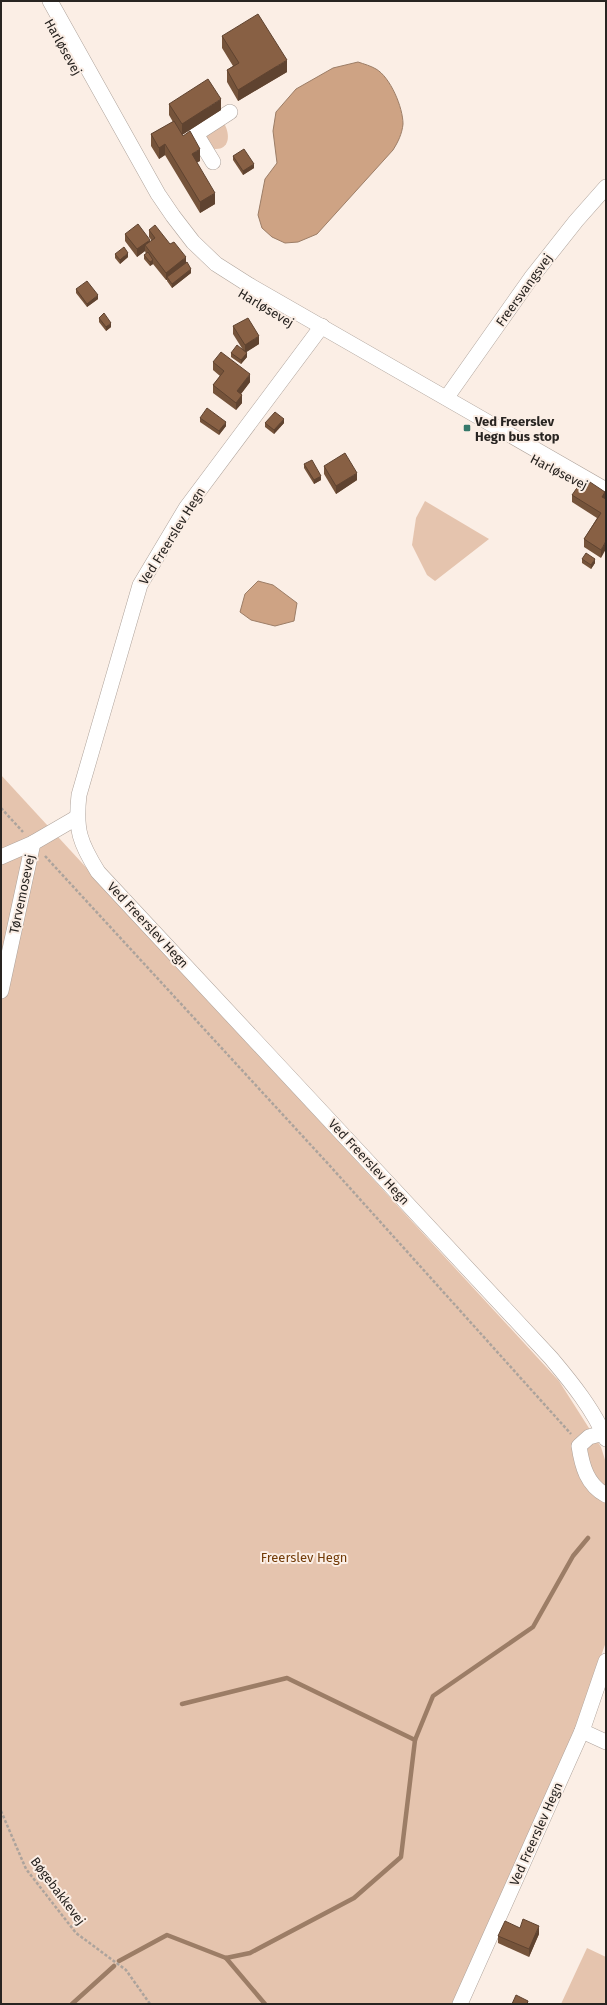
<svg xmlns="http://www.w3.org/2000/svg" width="607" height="2005" viewBox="0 0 607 2005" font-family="'Fira Sans',sans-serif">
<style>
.green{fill:#e5c4ae}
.water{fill:#cea384;stroke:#9c7d66}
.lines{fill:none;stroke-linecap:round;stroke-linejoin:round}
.stream{stroke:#9c7d66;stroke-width:4.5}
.minor-casing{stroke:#afa39b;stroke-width:16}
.path{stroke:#aca39c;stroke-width:2.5;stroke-dasharray:3 2;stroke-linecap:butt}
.minor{stroke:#fff;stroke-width:15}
.wall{fill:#75533a}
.shaded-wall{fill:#5f4330}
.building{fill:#886044;stroke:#5f4330}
.poi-dot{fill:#36786a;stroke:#fbeee5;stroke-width:1.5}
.labels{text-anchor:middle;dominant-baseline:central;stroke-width:4;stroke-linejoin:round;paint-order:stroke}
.street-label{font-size:13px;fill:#282421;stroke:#fbeee5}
.poi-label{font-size:13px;font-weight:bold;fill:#282421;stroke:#fbeee5;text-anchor:start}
.park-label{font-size:13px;fill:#723b07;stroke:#fbeee5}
</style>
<rect width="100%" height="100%" fill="#fbeee5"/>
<g class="green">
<path d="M224,123c8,15 4,30 -15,25l-4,-11z"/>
<path d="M425,501l64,38 -54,42 -8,-6 -15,-30 4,-27z"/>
<path d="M1,775l558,606 42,66 5,16v179l-30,84 -119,278h-456z"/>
<path d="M587,1948l19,9v47h-45z"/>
</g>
<g class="water">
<path d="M358,62c6,2 13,4 18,7 14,8 27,38 27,55 -1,10 -5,18 -10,26l-76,84 -19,8 -13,1 -13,-6 -10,-9 -4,-13 7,-36 12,-16 -4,-32 3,-19 20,-23 37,-21z"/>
<path d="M258,581l15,4 24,18 -3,18 -19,5 -24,-6 -11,-8 5,-18z"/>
</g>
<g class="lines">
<g class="stream">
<path d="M182,1704l105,-26 128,62"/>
<path d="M226,1958l39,46"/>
<path d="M119,1961l48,-26 59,23 24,-5 104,-55 47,-41 14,-117 18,-44 100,-69 40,-71 15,-18"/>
<path d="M72,2004l42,-38"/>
</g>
<g class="minor-casing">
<g id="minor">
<path d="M50,1l108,193 15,22 20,26 23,22 33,21 357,205"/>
<path d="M213,162l-17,-28 34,-22"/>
<path d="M322,326l-136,182 -46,77 -61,210c-4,35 1,48 19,77l453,486c21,25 42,51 55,81"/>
<path d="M447,397l84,-119 45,-57 30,-34"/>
<path d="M1,857l32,-14 43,-25"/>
<path d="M1,991l32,-148"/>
<path d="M603,1433l-14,4 -10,9c3,20 8,39 27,49"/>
<path d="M582,1731l24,11"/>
<path d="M460,2004l122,-273 24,-70"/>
</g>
</g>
<g class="path">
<path d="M1,808l22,24"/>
<path d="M45,856l286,311 240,267"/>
<path d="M1,1811l25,58 50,64 50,37 24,34"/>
</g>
<use href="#minor" class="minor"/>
</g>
<g class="wall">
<path d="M222,36l65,36 -49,29 -11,-19v-12l6,-4 -11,-18z"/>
<path d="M169,104l52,6 -39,25 18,26 -3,1 18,42 -15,9 -35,-58 -6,4 -8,-13v-12l22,-12 -4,-7z"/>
<path d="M233,156l21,12 -11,7 -10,-15z"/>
<path d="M149,230l21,14 16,19 5,10 -19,15 -5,-7v-1h-1l-13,-16 -3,2 -6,-7v-4l2,-1 -1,-3 -8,6 -12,-16v-7l25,8 2,-1 -3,-4z"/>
<path d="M115,254l13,3 -8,7 -5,-6z"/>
<path d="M76,289l22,10 -11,8 -11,-14z"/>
<path d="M99,318l12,9 -5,4 -7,-9z"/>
<path d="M233,326l26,18 -13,8 1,5 -6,7 -10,-7v-4l12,-3 -10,-16z"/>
<path d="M213,362l37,20 -9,12 1,9 -6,7 -23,-17v-8l7,-9 -7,-6z"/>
<path d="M200,418l26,8 -7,9 -19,-13z"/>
<path d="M265,423h19l-10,11 -9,-7z"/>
<path d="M304,464l17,16 -7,4 -10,-16z"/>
<path d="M324,466l33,14 -21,14 -12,-20z"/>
<path d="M587,486l18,6 -4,66 -17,-11v-8l13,-21 -25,-16v-7z"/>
<path d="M582,559l13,4 -4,6 -9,-6z"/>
<path d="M520,1928l19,6 -10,23 -31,-14v-7z"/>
</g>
<g class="shaded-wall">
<path d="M287,60v12l-49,29v-11z"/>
<path d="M221,99v11l-39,25v-11z"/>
<path d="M165,144v11l-6,4v-11z"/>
<path d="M200,149v12l-8,4v-11z"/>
<path d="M254,164v4l-11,7v-4z"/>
<path d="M215,193v11l-15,9v-11z"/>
<path d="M150,240v7l-5,-2v6l-8,6v-8z"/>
<path d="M128,253v4l-8,7v-4z"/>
<path d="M186,257v8l-19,12v3h-1v-7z"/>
<path d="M153,260v4l-3,2v-4z"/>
<path d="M191,269v4l-19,15v-4z"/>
<path d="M98,295v4l-11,8v-3z"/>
<path d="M111,323v4l-5,4v-4z"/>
<path d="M259,336v8l-14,9v-8z"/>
<path d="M247,353v4l-6,7v-4z"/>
<path d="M250,374v8l-13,17v-8z"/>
<path d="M242,395v8l-6,7v-7z"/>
<path d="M284,419v4l-10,11v-4z"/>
<path d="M226,422v4l-7,9v-4z"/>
<path d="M357,473v7l-21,14v-8z"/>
<path d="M321,476v4l-7,4v-4z"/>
<path d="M605,492v8l-3,-3z"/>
<path d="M606,541v8l-5,9v-8z"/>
<path d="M595,559v4l-4,6v-4z"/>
<path d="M539,1926v8l-10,23v-8z"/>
</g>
<g class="building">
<path d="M258,14l29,46 -49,30 -11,-20 12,-7 -17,-27z"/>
<path d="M208,79l13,20 -39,25 -13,-20z"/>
<path d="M174,121l9,15 7,-5 10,18 -8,5 23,39 -15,9 -35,-58 -6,4 -8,-14z"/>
<path d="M244,149l10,15 -11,7 -10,-15z"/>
<path d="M138,224l12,16 -13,9 -12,-15z"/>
<path d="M155,225l15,19 4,-2 12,15 -20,16 -21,-28 10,-7 -6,-8z"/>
<path d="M124,247l4,6 -8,7 -5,-6z"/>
<path d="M148,252l5,8 -3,2 -6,-7z"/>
<path d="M187,262l4,7 -19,15 -5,-7z"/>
<path d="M87,281l11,14 -11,9 -11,-15z"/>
<path d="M104,313l7,10 -5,4 -7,-9z"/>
<path d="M248,318l11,18 -14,9 -12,-19z"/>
<path d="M237,345l10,8 -6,7 -10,-7z"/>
<path d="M221,352l29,22 -13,17 5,4 -6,8 -23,-18 11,-14 -11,-9z"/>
<path d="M207,408l19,14 -7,9 -19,-13z"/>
<path d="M275,412l9,7 -10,11 -9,-7z"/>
<path d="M345,453l12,20 -21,13 -12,-20z"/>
<path d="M312,460l9,16 -7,4 -10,-16z"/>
<path d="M581,482l6,4 3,-4 15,10 -3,5 4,2v42l-5,9 -17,-11 17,-26 -29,-18z"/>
<path d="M586,553l9,6 -4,6 -9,-6z"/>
<path d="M523,1919l16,7 -10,23 -31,-13 7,-15 15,7z"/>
<path d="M516,1995l12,6 -1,3h-15z"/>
</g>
<rect class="poi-dot" x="463" y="424" width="8" height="8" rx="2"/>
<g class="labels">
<g class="street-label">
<text transform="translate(63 47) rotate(61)">Harløsevej</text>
<text transform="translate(524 290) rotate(-54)">Freersvangsvej</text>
<text transform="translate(266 308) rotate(31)">Harløsevej</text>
<text transform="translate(559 472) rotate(27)">Harløsevej</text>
<text transform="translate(172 536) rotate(-58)">Ved Freerslev Hegn</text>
<text transform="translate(22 894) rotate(-78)">Tørvemosevej</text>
<text transform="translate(148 925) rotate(47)">Ved Freerslev Hegn</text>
<text transform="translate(369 1162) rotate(47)">Ved Freerslev Hegn</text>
<text transform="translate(536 1834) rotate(-66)">Ved Freerslev Hegn</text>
<text transform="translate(58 1891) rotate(53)">Bøgebakkevej</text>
</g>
<g class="poi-label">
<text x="475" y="421">Ved Freerslev<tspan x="475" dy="15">Hegn bus stop</tspan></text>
</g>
<g class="park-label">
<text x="304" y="1557">Freerslev Hegn</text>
</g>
</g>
<rect width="607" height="2005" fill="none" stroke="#282421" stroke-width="4"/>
</svg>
